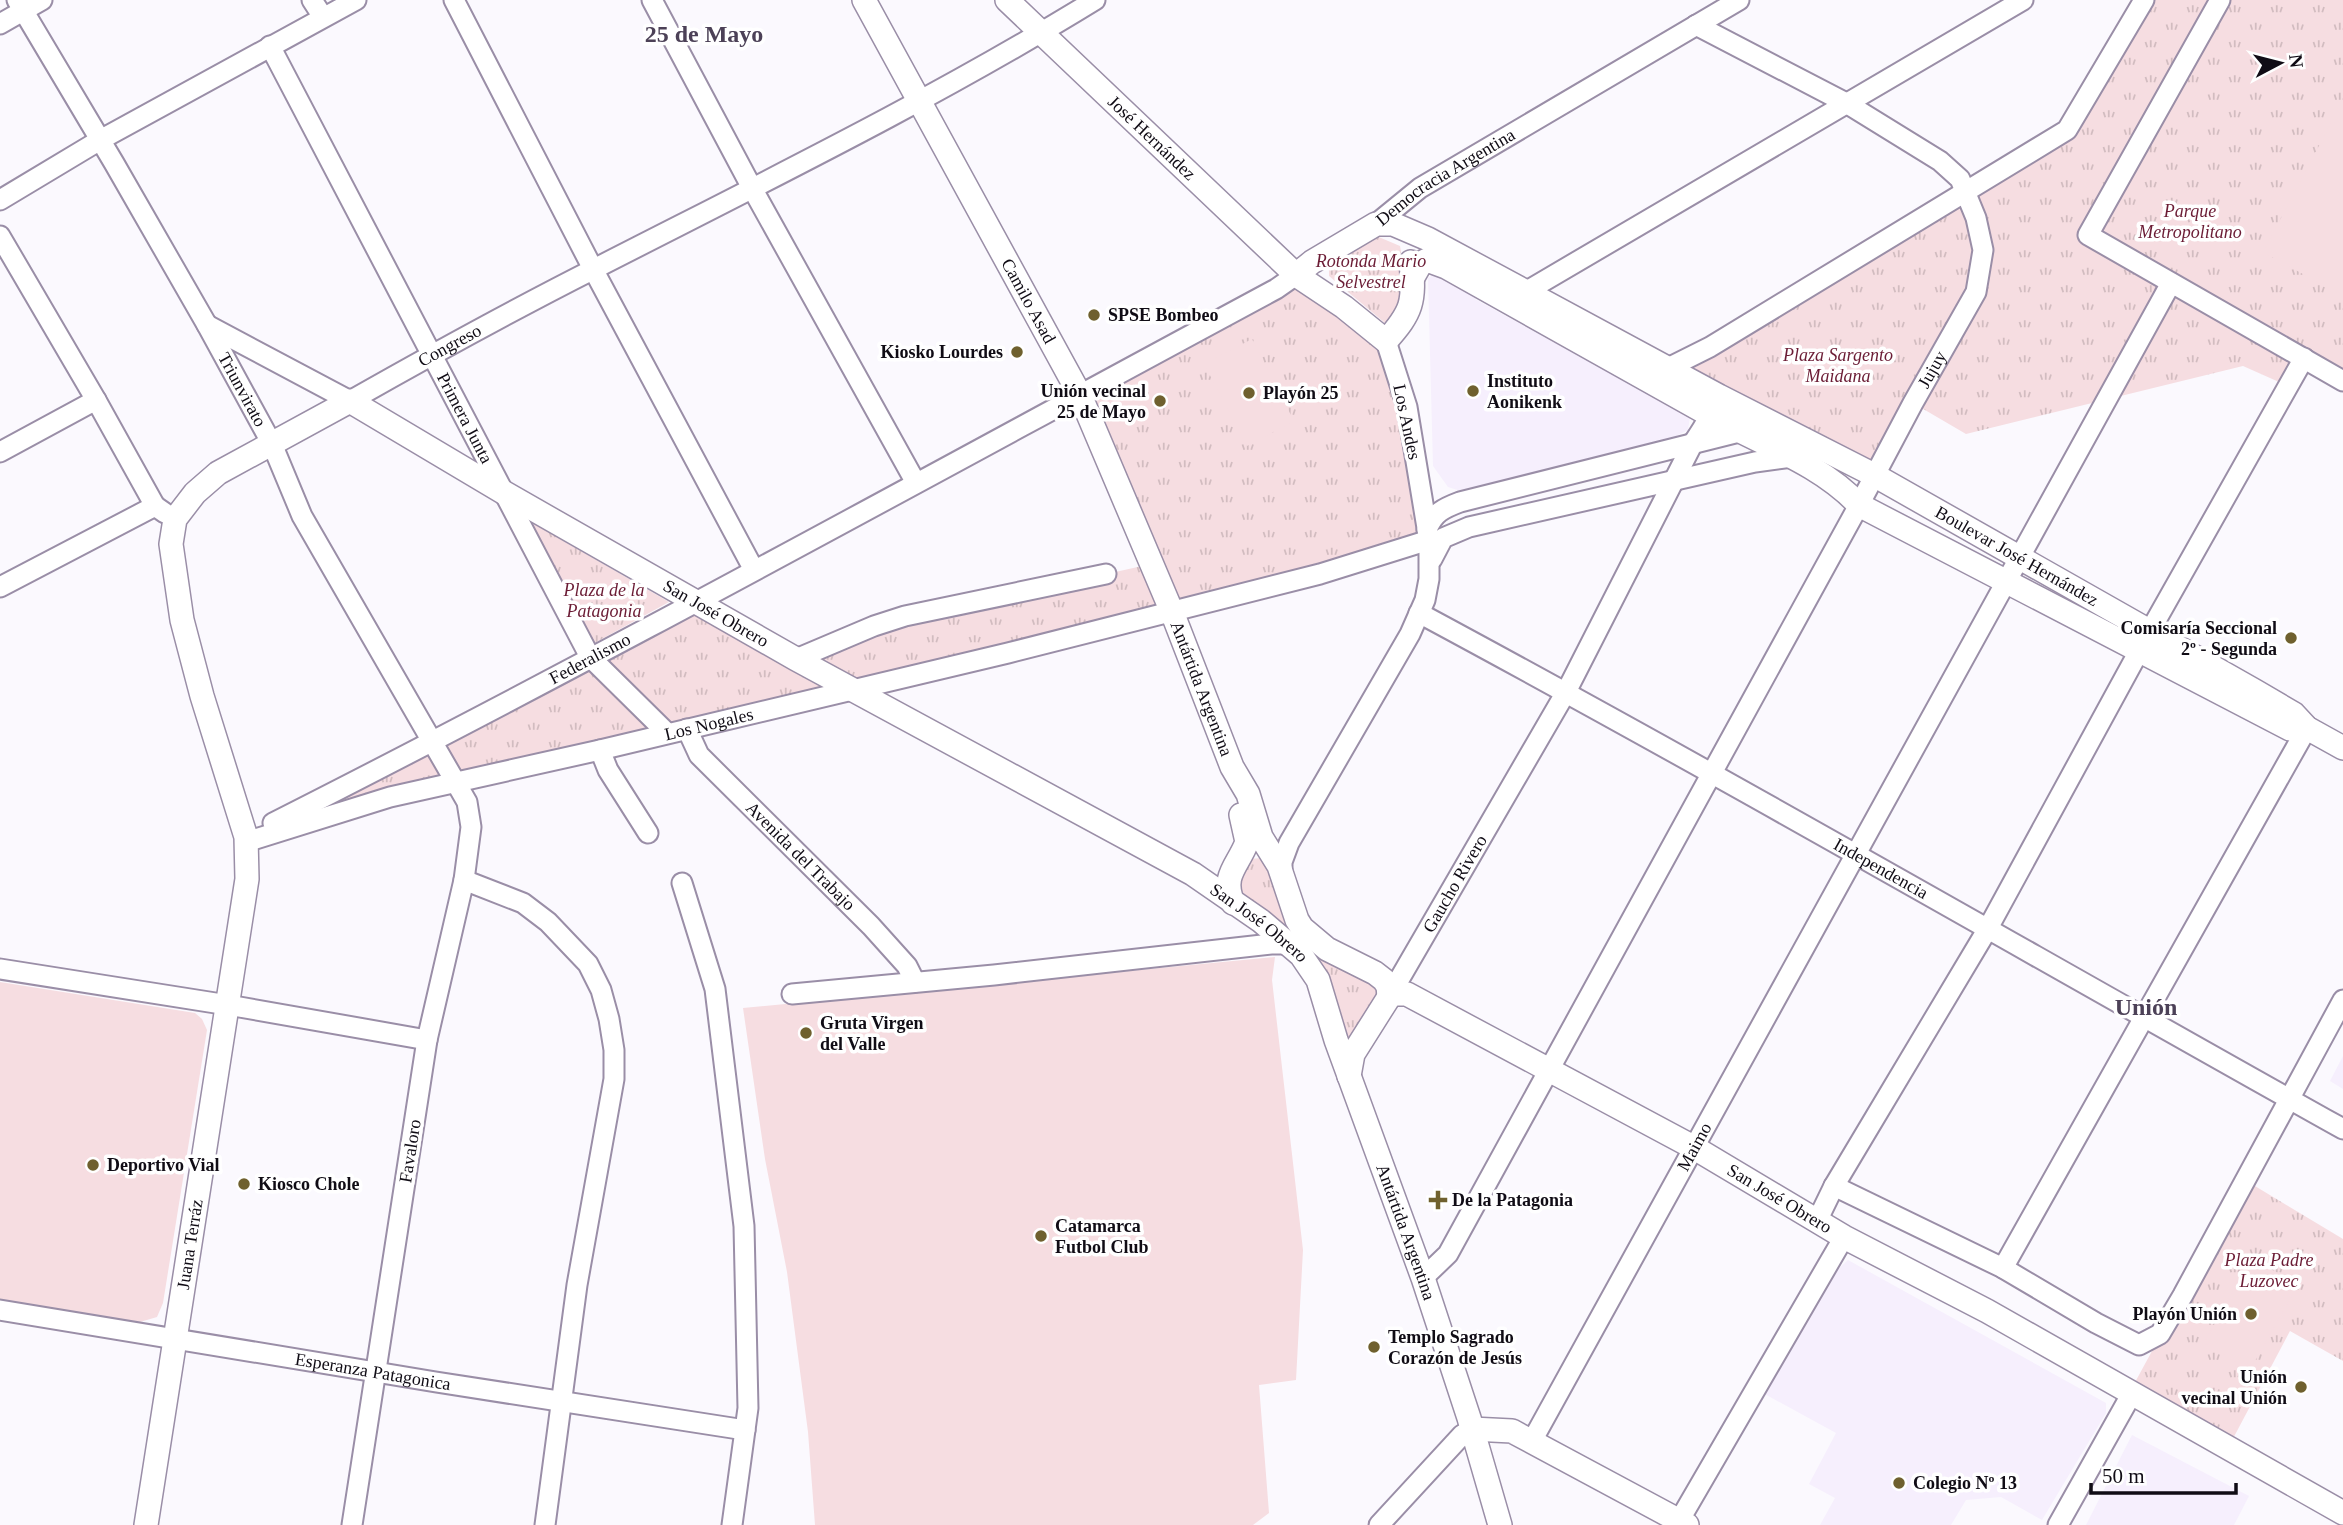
<svg xmlns="http://www.w3.org/2000/svg" width="2343" height="1525" viewBox="0 0 2343 1525" font-family="Georgia,serif">
<style>
.built{fill:#f6effd}
.grass{fill:url(#grass-tufts)}
.garden{fill:#f6dde1}
.lines{fill:none;stroke-linecap:round;stroke-linejoin:round}
.minor-casing{stroke:#9a8ea7;stroke-width:23}
.tertiary-casing{stroke:#9a8ea7;stroke-width:26}
.minor{stroke:#fff;stroke-width:19}
.tertiary{stroke:#fff;stroke-width:23}
.poi-dot{fill:#6f602e;stroke:#fff;stroke-width:2.5}
.labels{text-anchor:middle;dominant-baseline:central;stroke-width:7;stroke-linejoin:round;paint-order:stroke}
.street-label{font-size:18px;fill:#100c15;stroke:#fff}
.park-label{font-size:18px;font-style:italic;fill:#6b1c35;stroke:#fff}
.poi-label{font-size:18px;font-weight:bold;fill:#100c15;stroke:#fff;text-anchor:start}
.district-label{font-size:24px;font-weight:bold;fill:#4c4157;stroke:#fff}
</style>
<defs>
<pattern id="grass-tufts" width="24" height="20" patternUnits="userSpaceOnUse" patternTransform="scale(1.75)"><rect width="24" height="20" fill="#f6dde1"/><path d="M3 7l-1-3M5 7V3M7 7l1-3M15 17l-1-3M17 17v-4M19 17l1-3" fill="none" stroke="#d2bcc0"/></pattern>
</defs>
<rect width="100%" height="100%" fill="#fbf9fe"/>
<g class="built">
<path d="M1438,272l40,22 -3,5 164,90 4,-6 47,33 -2,14 -14,7 -207,56 -19,-6 -15,-21 -5,-188z"/>
<path d="M2343,1056v33l-13,-8z"/>
<path d="M1848,1260l258,143v10l-64,107 -41,-23 -35,3 -15,25h-131l15,-27 -26,-14 27,-51 -75,-41 74,-120z"/>
<path d="M2132,1435l117,61 -15,29h-148z"/>
</g>
<g class="grass">
<path d="M2144,0h199v381l-39,-22 -16,27 -45,-20 -277,68 -53,-31 -39,72 -206,-108 399,-237z"/>
<path d="M1374,235l26,11c6,32 7,52 -15,77l-56,-47v-16z"/>
<path d="M1296,275l90,66 43,199 -1139,287 143,-85 262,-139 101,56 78,-33 277,-62 -71,-169z"/>
<path d="M522,517l147,85 -78,43z"/>
<path d="M1262,858l8,4 15,48 96,82 -24,44 -12,2 -17,-53 -84,-82 -9,-23 14,-21z"/>
<path d="M2245,1180l98,59v122l-53,-30 -62,117 -95,-62z"/>
</g>
<g class="garden">
<path d="M2332,121l11,6v169l-80,-44z"/>
<path d="M1252,339l42,82 -47,25 -43,-82z"/>
<path d="M1275,957l-3,23 31,270 -7,130 -37,5 10,128 -16,12h-438l-7,-93 -21,-160 -22,-113 -22,-151z"/>
<path d="M0,982l195,31 7,6 5,11 -44,273 -6,14 -17,5 -140,-22z"/>
<path d="M2252,1258l46,27 -48,85 -46,-27z"/>
</g>
<g class="lines">
<g class="minor-casing">
<g id="minor">
<path id="s1" d="M17,0l97,163 93,162 65,119 30,72 165,286 4,25 -7,53 -37,160 -75,485"/>
<path d="M312,0l11,17"/>
<path d="M454,0l139,269 161,301"/>
<path d="M652,0l100,188 164,295"/>
<path d="M2220,0l-132,235 255,146"/>
<path d="M0,24l42,-24"/>
<path id="s2" d="M270,46l320,611 77,76"/>
<path d="M0,200l100,-60 256,-140"/>
<path id="s3" d="M1376,224l44,-36 319,-188"/>
<path d="M0,236l96,164 59,106"/>
<path d="M1515,298l508,-298"/>
<path id="s4" d="M207,325l143,76c81,-46 163,-91 246,-133 168,-86 338,-169 499,-268"/>
<path d="M1658,373l52,-26 357,-217 77,-130"/>
<path d="M0,452l96,-52"/>
<path d="M1427,530c6,-17 17,-22 33,-28l287,-72"/>
<path d="M1432,559l11,-21 26,-11 286,-65 37,-5"/>
<path d="M0,587l155,-81 10,7"/>
<path id="s5" d="M1419,613c311,167 616,344 924,516"/>
<path d="M796,659l78,-33 31,-10 201,-42"/>
<path id="s6" d="M687,729l12,26 172,171 36,40 8,16"/>
<path d="M600,750l8,20 40,63"/>
<path id="s7" d="M273,823c338,-171 670,-355 1003,-534l20,-14"/>
<path id="s8" d="M246,842l144,-45 210,-47 408,-97 312,-79 109,-34"/>
<path d="M1282,877v-15l7,-19 121,-209 15,-34 4,-21v-39l-22,-133 -21,-66"/>
<path d="M464,880l59,23 25,19 40,42 13,26 8,29 5,31v29l-37,206 -32,240"/>
<path d="M682,883l33,106 29,237 4,182 -16,117"/>
<path d="M0,969l228,36 199,35"/>
<path d="M792,994l202,-19 277,-31h18"/>
<path id="s9" d="M1389,997l177,-305 127,-249c8,-12 20,-28 19,-43"/>
<path d="M1834,1186l169,82 93,55 43,22 21,-11 23,-39 160,-295"/>
<path d="M1817,1221l17,-35 153,-256 163,-299 154,-273"/>
<path d="M2003,1268l304,-540"/>
<path id="s10" d="M1423,1278l25,-24 411,-749 54,-102 63,-111 7,-42 -7,-32 -16,-39 -20,-18 -94,-58 -150,-78"/>
<path id="s11" d="M0,1310l436,72 309,48"/>
<path id="s12" d="M1532,1441l639,-1158"/>
<path d="M1679,1521l165,-284"/>
<path d="M1379,1525l83,-90 10,-6"/>
<path d="M2058,1525l73,-130"/>
</g>
</g>
<g class="tertiary-casing">
<g id="tertiary">
<path id="s13" d="M864,0l216,395 92,217 60,155 16,27 13,43 18,29 18,54 5,8 25,21 48,24 9,7 4,6 1,11"/>
<path id="s14" d="M1007,0l289,275 48,32 42,34c26,-29 29,-39 25,-79"/>
<path id="s15" d="M1296,275l16,-13 64,-38h17l35,15 291,157 155,79 381,216 39,23 13,14 36,20"/>
<path d="M1413,277l8,-14 6,-3 19,7c88,49 175,98 262,147 50,29 111,48 151,91l431,224 17,-1"/>
<path d="M1233,903c-12,-28 5,-37 14,-61l-6,-27"/>
<path id="s16" d="M1389,997l5,-3h13l286,153 151,90 143,74 356,202"/>
<path d="M1349,1076l4,-22 36,-57"/>
<path d="M1472,1429l40,2 175,94"/>
<path id="s17" d="M146,1525l101,-646 -1,-42 -44,-141 -20,-76 -11,-76 4,-25 20,-26 23,-20 132,-72 153,91 293,167 397,215 68,47 40,34 17,25 18,60 87,238 46,140 31,107"/>
</g>
</g>
<use href="#minor" class="minor"/>
<use href="#tertiary" class="tertiary"/>
</g>
<g class="poi-dot">
<circle cx="1094" cy="315" r="7"/>
<circle cx="1017" cy="352" r="7"/>
<circle cx="1473" cy="391" r="7"/>
<circle cx="1249" cy="393" r="7"/>
<circle cx="1160" cy="401" r="7"/>
<circle cx="2291" cy="638" r="7"/>
<circle cx="806" cy="1033" r="7"/>
<circle cx="93" cy="1165" r="7"/>
<circle cx="244" cy="1184" r="7"/>
<path d="M1434.5 1189.5h7v7h7v7h-7v7h-7v-7h-7v-7h7z"/>
<circle cx="1041" cy="1236" r="7"/>
<circle cx="2251" cy="1314" r="7"/>
<circle cx="1374" cy="1347" r="7"/>
<circle cx="2301" cy="1387" r="7"/>
<circle cx="1899" cy="1483" r="7"/>
</g>
<g class="labels">
<g class="street-label">
<text stroke="none"><textPath href="#s14" startOffset="200">José Hernández</textPath></text>
<text stroke="none"><textPath href="#s3" startOffset="84">Democracia Argentina</textPath></text>
<text stroke="none"><textPath href="#s13" startOffset="343">Camilo Asad</textPath></text>
<text stroke="none"><textPath href="#s4" startOffset="276">Congreso</textPath></text>
<text stroke="none"><textPath href="#s10" startOffset="1043">Jujuy</textPath></text>
<text stroke="none"><textPath href="#s1" startOffset="450">Triunvirato</textPath></text>
<text stroke="none"><textPath href="#s2" startOffset="420">Primera Junta</textPath></text>
<text transform="translate(1407 422) rotate(78)">Los Andes</text>
<text stroke="none"><textPath href="#s15" startOffset="819">Boulevar José Hernández</textPath></text>
<text stroke="none"><textPath href="#s17" startOffset="1661">San José Obrero</textPath></text>
<text stroke="none"><textPath href="#s7" startOffset="357">Federalismo</textPath></text>
<text stroke="none"><textPath href="#s13" startOffset="768">Antártida Argentina</textPath></text>
<text stroke="none"><textPath href="#s8" startOffset="478">Los Nogales</textPath></text>
<text stroke="none"><textPath href="#s6" startOffset="172">Avenida del Trabajo</textPath></text>
<text stroke="none"><textPath href="#s5" startOffset="528">Independencia</textPath></text>
<text stroke="none"><textPath href="#s9" startOffset="131">Gaucho Rivero</textPath></text>
<text stroke="none"><textPath href="#s17" startOffset="2287">San José Obrero</textPath></text>
<text stroke="none"><textPath href="#s12" startOffset="336">Maimo</textPath></text>
<text transform="translate(410 1151) rotate(-81)">Favaloro</text>
<text stroke="none"><textPath href="#s16" startOffset="444">San José Obrero</textPath></text>
<text stroke="none"><textPath href="#s17" startOffset="2637">Antártida Argentina</textPath></text>
<text stroke="none"><textPath href="#s17" startOffset="284">Juana Terráz</textPath></text>
<text stroke="none"><textPath href="#s11" startOffset="378">Esperanza Patagonica</textPath></text>
</g>
<g class="park-label">
<text x="2190" y="211">Parque<tspan x="2190" dy="21">Metropolitano</tspan></text>
<text x="1371" y="261">Rotonda Mario<tspan x="1371" dy="21">Selvestrel</tspan></text>
<text x="1838" y="355">Plaza Sargento<tspan x="1838" dy="21">Maidana</tspan></text>
<text x="604" y="590">Plaza de la<tspan x="604" dy="21">Patagonia</tspan></text>
<text x="2269" y="1260">Plaza Padre<tspan x="2269" dy="21">Luzovec</tspan></text>
</g>
<g class="poi-label">
<text x="1108" y="315">SPSE Bombeo</text>
<text x="1003" y="352" text-anchor="end">Kiosko Lourdes</text>
<text x="1487" y="381">Instituto<tspan x="1487" dy="21">Aonikenk</tspan></text>
<text x="1146" y="391" text-anchor="end">Unión vecinal<tspan x="1146" dy="21">25 de Mayo</tspan></text>
<text x="1263" y="393">Playón 25</text>
<text x="2277" y="628" text-anchor="end">Comisaría Seccional<tspan x="2277" dy="21">2º - Segunda</tspan></text>
<text x="820" y="1023">Gruta Virgen<tspan x="820" dy="21">del Valle</tspan></text>
<text x="107" y="1165">Deportivo Vial</text>
<text x="258" y="1184">Kiosco Chole</text>
<text x="1452" y="1200">De la Patagonia</text>
<text x="1055" y="1226">Catamarca<tspan x="1055" dy="21">Futbol Club</tspan></text>
<text x="2237" y="1314" text-anchor="end">Playón Unión</text>
<text x="1388" y="1337">Templo Sagrado<tspan x="1388" dy="21">Corazón de Jesús</tspan></text>
<text x="2287" y="1377" text-anchor="end">Unión<tspan x="2287" dy="21">vecinal Unión</tspan></text>
<text x="1913" y="1483">Colegio Nº 13</text>
</g>
<g class="district-label">
<text x="704" y="34">25 de Mayo</text>
<text x="2146" y="1007">Unión</text>
</g>
</g>
<g transform="translate(2280 63) rotate(83)" stroke="#ffffff" stroke-width="5" paint-order="stroke">
<path d="M0-5L12 26L0 18L-12 26Z" fill="#100c15"/>
<text y="-10" font-size="19" font-weight="bold" text-anchor="middle" fill="#100c15">N</text>
</g>
<path d="M2091 1483v10h145v-10" fill="none" stroke="#100c15" stroke-width="3.5"/>
<text x="2102" y="1483" font-size="21" fill="#100c15" stroke="#ffffff" stroke-width="5" paint-order="stroke">50 m</text>
</svg>
